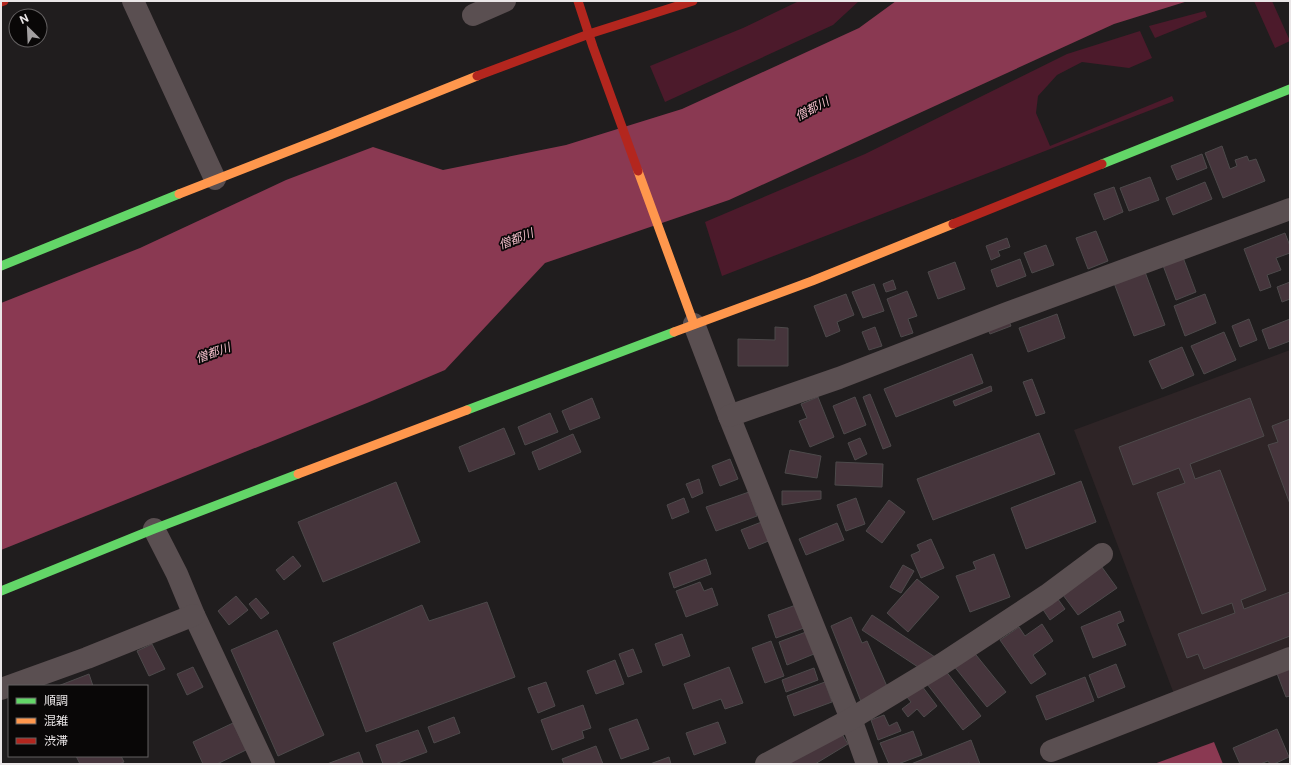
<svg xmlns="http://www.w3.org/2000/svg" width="1291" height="765" viewBox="0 0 1291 765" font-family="'Public Sans','Noto Sans JP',sans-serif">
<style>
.built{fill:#2e2426}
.green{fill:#4c1a2b}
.water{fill:#8a3952}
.building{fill:#46353c;stroke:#4d4a4b}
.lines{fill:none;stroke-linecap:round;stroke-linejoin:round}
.street{stroke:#5a4f51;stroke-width:22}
.fast{stroke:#63d668;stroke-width:9}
.slow{stroke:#ff974d;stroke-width:9}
.jam{stroke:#b3261e;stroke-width:9}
.labels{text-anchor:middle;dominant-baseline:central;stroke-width:3.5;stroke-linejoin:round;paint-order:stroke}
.water-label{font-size:12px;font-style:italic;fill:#f1bdc9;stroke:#090707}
</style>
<rect width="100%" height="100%" fill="#201d1e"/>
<path class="built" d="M1290,350v302l-116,42 -100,-264z"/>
<g class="green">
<path d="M799,1h60l-26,24 -168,77 -15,-36 93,-38z"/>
<path d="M1254,1h18l18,40 -15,7z"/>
<path d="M1205,11l2,6 -52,21 -6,-12z"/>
<path d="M1140,31l12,27 -23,10 -47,-6 -25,13 -19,21 -2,17 14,33 122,-50 2,5 -452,175 -17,-54 160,-68 202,-100z"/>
</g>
<g class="water">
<path d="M896,1h292l-74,23 -385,176 -184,63 -100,107 -78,33 -366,147v-247l139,-55 146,-68 87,-33 70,23 123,-25 116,-36 177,-81z"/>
<path d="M1214,742l9,22h-69z"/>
</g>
<g class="building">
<path d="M1222,146l8,23 7,-3 -2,-6 12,-4 2,5 7,-2 9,22 -42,17 -18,-45z"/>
<path d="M1202,154l5,14 -30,12 -6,-14z"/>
<path d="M1150,177l9,23 -30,11 -9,-23z"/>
<path d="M1205,182l7,17 -39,16 -7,-17z"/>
<path d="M1114,187l9,25 -19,8 -10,-26z"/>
<path d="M1096,231l12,30 -20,8 -12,-31z"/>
<path d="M1285,233l5,13v7l-14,5 5,12 -14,5 4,12 -11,4 -16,-42z"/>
<path d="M1007,238l3,9 -12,4 2,5 -9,4 -5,-14z"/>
<path d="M1046,245l8,20 -22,8 -8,-20z"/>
<path d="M1181,252l15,40 -20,8 -15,-40z"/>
<path d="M1020,259l6,17 -29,11 -6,-17z"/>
<path d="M955,262l10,27 -27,10 -10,-27z"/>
<path d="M1145,272l20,53 -31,11 -20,-53z"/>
<path d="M893,280l3,9 -10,3 -3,-8z"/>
<path d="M1290,282v17l-8,3 -5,-15z"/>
<path d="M874,284l10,27 -21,7 -11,-26z"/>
<path d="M907,291l10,25 -9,3 5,14 -12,4 -14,-38z"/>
<path d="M846,294l8,21 -17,7 3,9 -14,6 -12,-31z"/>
<path d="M1205,294l11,29 -31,13 -11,-30z"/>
<path d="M1057,314l8,24 -37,14 -9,-24z"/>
<path d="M1008,319l3,7 -21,8 -3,-7z"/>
<path d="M1249,319l8,21 -17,7 -8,-21z"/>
<path d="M1290,319v22l-21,8 -7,-19z"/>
<path d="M775,327l13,1v38h-50v-27l37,1z"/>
<path d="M875,327l7,19 -13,4 -7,-18z"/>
<path d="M1224,332l12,28 -32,14 -13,-28z"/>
<path d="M1182,347l12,28 -32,14 -13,-28z"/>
<path d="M972,354l11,29 -87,34 -12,-28z"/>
<path d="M1032,379l13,34 -9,3 -13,-34z"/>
<path d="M991,386l1,5 -37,15 -2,-5z"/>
<path d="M870,394l21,52 -8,3 -20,-52z"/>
<path d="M818,397l16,40 -24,10 -11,-26 8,-3 -6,-14z"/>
<path d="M855,397l11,28 -22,9 -11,-28z"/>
<path d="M592,398l8,20 -30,12 -8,-19z"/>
<path d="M1250,398l14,38 -74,28 5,15 25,-9 46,120 -25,10 3,9 46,-17v44l-86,33 -6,-15 -11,4 -9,-24 57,-21 -3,-10 -30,11 -45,-121 28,-10 -6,-15 -46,17 -14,-38z"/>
<path d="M550,413l8,19 -33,13 -7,-18z"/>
<path d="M1290,419v85l-22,-59 10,-3 -6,-16z"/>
<path d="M504,428l11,26 -46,18 -10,-25z"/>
<path d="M1039,433l16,41 -122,46 -16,-41z"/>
<path d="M573,434l8,18 -42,18 -7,-18z"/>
<path d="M860,438l7,16 -12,6 -7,-17z"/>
<path d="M790,450l31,6 -4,22 -32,-5z"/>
<path d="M730,459l8,20 -18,7 -8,-20z"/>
<path d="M836,462l47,2 -1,23 -47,-2z"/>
<path d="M699,479l4,14 -11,5 -6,-14z"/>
<path d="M1081,481l15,41 -70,27 -15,-41z"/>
<path d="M396,482l24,60 -97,40 -25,-60z"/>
<path d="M782,491h39v8l-39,6z"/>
<path d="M749,492l8,24 -41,15 -10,-24z"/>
<path d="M684,498l5,14 -17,7 -5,-14z"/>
<path d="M856,498l9,26 -19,7 -9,-26z"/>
<path d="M889,500l16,12 -23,31 -16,-12z"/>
<path d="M764,521l7,19 -22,9 -8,-19z"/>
<path d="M837,523l7,17 -38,15 -7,-16z"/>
<path d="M931,539l13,29 -23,10 -10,-23 9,-4 -3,-6z"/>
<path d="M994,554l16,43 -40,15 -14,-36 20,-7 -3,-7z"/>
<path d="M293,556l8,10 -17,14 -8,-10z"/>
<path d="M706,559l5,15 -37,14 -5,-15z"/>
<path d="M1099,563l18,25 -39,27 -18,-24z"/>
<path d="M903,565l11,6 -13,22 -11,-6z"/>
<path d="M917,579l22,18 -31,35 -21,-19z"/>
<path d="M700,582l4,9 8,-3 6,17 -32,12 -10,-26z"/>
<path d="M1055,595l10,14 -15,11 -10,-15z"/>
<path d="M236,596l12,14 -19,15 -11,-14z"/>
<path d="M256,598l13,15 -8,6 -12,-15z"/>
<path d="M487,602l28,75 -149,55 -33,-89 89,-38 7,16z"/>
<path d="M796,605l8,23 -28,10 -8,-23z"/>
<path d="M1120,611l4,10 -7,3 9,21 -33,13 -12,-31z"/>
<path d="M872,615l63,42 -14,12 -59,-39z"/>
<path d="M851,617l11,26 5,-2 22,50 -27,13 -31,-78z"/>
<path d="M1042,624l11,17 -20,14 13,19 -15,10 -31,-44 19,-13 6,9z"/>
<path d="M277,630l47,105 -46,21 -47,-106z"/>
<path d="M806,632l8,22 -27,11 -8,-23z"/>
<path d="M682,634l8,22 -27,10 -8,-22z"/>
<path d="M771,641l13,35 -19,7 -13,-35z"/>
<path d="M152,644l13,25 -16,7 -12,-25z"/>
<path d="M633,649l9,23 -14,5 -9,-23z"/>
<path d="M972,650l34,42 -19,15 -34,-42z"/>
<path d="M615,660l9,24 -28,10 -9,-23z"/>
<path d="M1116,664l9,23 -27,11 -9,-23z"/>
<path d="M1290,666v30l-4,1 -10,-26z"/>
<path d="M193,667l10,20 -16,8 -10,-21z"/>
<path d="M729,667l14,36 -18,6 -4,-10 -28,10 -9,-25z"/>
<path d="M814,668l4,12 -32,12 -4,-12z"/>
<path d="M945,670l36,46 -18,14 -36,-46z"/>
<path d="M89,674l4,12h-35z"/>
<path d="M1085,677l9,24 -48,19 -10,-24z"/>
<path d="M546,682l9,24 -17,7 -10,-25z"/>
<path d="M825,682l7,20 -38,14 -7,-20z"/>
<path d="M922,686l15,20 -13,11 -7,-8 -9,8 -6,-8 9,-7 -4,-5z"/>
<path d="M583,705l8,23 -9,3 2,7 -32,12 -11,-30z"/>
<path d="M884,715l5,11 8,-4 4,9 -23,9 -7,-20z"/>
<path d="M454,717l6,16 -26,10 -6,-16z"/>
<path d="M637,719l12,30 -28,10 -12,-30z"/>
<path d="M718,722l8,21 -32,12 -8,-22z"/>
<path d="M233,723l13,27 -29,14h-14l-10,-22z"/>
<path d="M838,727l10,17 -33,20h-28z"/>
<path d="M1277,729l12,28 -15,7h-4l-2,-3 -8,3h-20l-7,-16z"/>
<path d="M418,730l9,22 -32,12h-12l-7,-19z"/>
<path d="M913,731l9,24 -24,9h-9l-9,-21z"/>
<path d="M971,740l9,24h-11v-1l-3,1h-55z"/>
<path d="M596,746l7,18h-39l-2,-5z"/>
<path d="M359,752l4,11 -2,1h-34z"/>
<path d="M76,756h45l3,6 -5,2h-39z"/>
<path d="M669,757l2,7h-21z"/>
</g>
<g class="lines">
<g class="street">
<path d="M133,1l82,178"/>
<path d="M473,15l32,-14"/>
<path d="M694,324l35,92 122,303 16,45"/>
<path d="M729,416l110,-38 168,-65 283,-104"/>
<path d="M154,529l23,45 17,41 70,149"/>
<path d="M1,689l86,-31 107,-43"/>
<path d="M1051,751l239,-93"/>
<path d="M766,764l85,-45 91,-55 105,-69 55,-41"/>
</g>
<g class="fast">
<path d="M1102,164l188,-75"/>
<path d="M1,266l178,-72"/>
<path d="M467,410l207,-78"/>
<path d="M1,591l153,-62 144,-55"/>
</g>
<g class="slow">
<path d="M638,171l56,153"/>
<path d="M179,194l151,-59 147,-59"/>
<path d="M674,332l138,-51 141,-57"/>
<path d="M298,474l169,-64"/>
</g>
<g class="jam">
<path d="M578,1l15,46 45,124"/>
<path d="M1,2l3,-1"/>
<path d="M477,76l112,-42 104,-33"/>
<path d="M953,224l149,-60"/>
</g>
</g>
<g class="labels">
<g class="water-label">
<text transform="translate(812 109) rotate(-28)">僧都川</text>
<text transform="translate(516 239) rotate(-21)">僧都川</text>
<text transform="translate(213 353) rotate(-20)">僧都川</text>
</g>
</g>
<rect width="1291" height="765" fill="none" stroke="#eae6e7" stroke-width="4"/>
<rect x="8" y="685" width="140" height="72" fill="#090707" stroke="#636061"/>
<rect x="16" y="698" width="20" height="6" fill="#63d668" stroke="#636061"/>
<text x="44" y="705" font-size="12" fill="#eae6e7">順調</text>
<rect x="16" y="718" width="20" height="6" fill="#ff974d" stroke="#636061"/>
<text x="44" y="725" font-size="12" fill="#eae6e7">混雑</text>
<rect x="16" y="738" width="20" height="6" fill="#b3261e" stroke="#636061"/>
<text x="44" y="745" font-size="12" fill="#eae6e7">渋滞</text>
<g transform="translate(28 28) rotate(336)"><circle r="19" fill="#090707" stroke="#636061"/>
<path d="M0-3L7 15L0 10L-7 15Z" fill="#a3a0a1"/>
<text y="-6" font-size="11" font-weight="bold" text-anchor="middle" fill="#eae6e7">N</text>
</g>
</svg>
